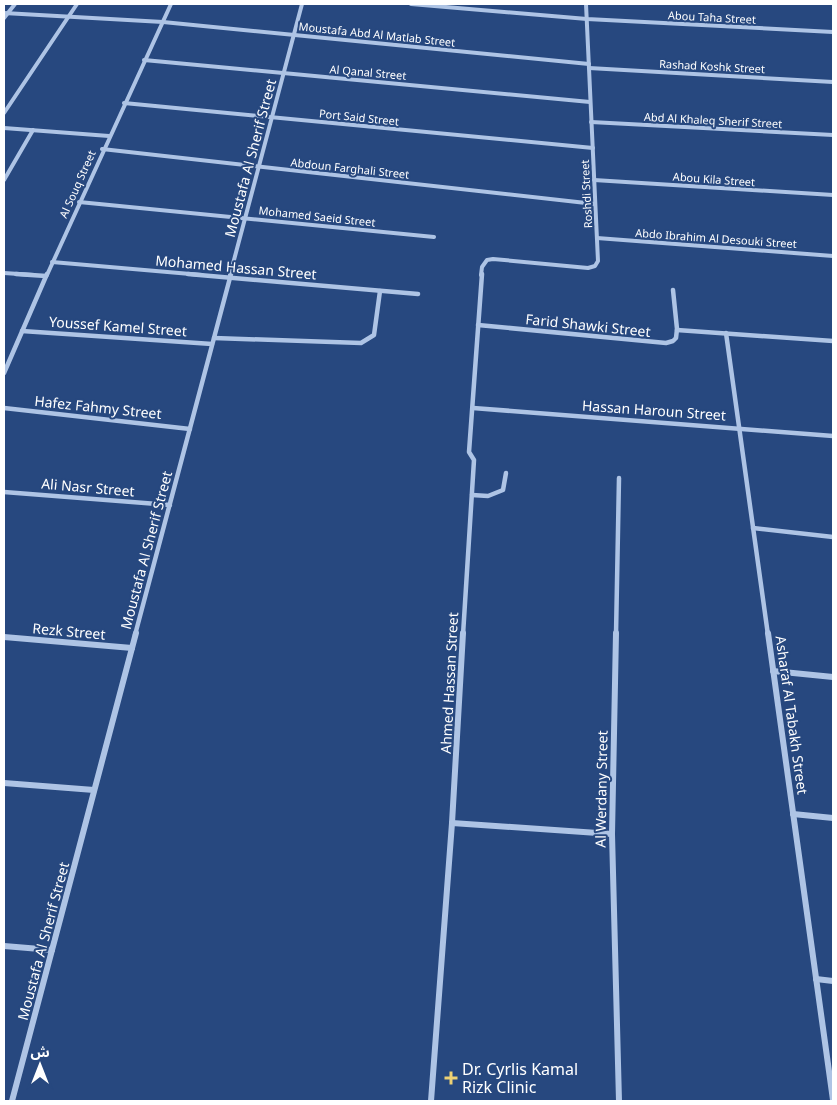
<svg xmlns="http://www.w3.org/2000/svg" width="837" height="1105" viewBox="0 0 837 1105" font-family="'Noto Sans','Noto Sans Arabic',sans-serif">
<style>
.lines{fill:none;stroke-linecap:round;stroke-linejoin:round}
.street-far2{stroke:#aec4e5;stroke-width:4}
.street-far1{stroke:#aec4e5;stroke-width:4.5}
.street{stroke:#aec4e5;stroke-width:6}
.poi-dot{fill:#edd174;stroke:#27487f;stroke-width:2}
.labels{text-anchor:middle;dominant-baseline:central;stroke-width:4;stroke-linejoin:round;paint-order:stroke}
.far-street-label{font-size:11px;fill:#fff;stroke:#27487f}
.street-label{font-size:14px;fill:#fff;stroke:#27487f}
.near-poi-label{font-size:16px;fill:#fff;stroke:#27487f;text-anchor:start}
</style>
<rect width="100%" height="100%" fill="#27487f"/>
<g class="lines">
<g class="street-far2">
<path d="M411,4l176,15 246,13"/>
<path d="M4,13l159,9 426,42"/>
<path d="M4,18l11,-14"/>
<path d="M144,60l446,42"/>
<path d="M589,68l244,14"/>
<path d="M124,103l469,45"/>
<path d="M4,113l73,-109"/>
<path d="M591,122l242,13"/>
<path d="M4,128l105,8"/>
<path d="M102,149l493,55"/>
<path d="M4,180l29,-50"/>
<path d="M594,180l239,15"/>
<path d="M79,202l355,35"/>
<path d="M597,238l236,18"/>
<path d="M52,262l150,13"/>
<path d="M4,273l30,2"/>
<path d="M47,275l124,-271"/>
<path d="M230,275l72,-271"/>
<path d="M481,275l1,-8 5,-7 6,-1 95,9 7,-2 3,-5 -12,-257"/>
</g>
<g class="street-far1">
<path d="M16,274l30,2"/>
<path d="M188,274l230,20"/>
<path d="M478,325l188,18 7,-2 3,-3 1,-9 -4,-39"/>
<path d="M677,330l156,11"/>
<path d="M22,331l190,13"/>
<path d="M726,333l42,302"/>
<path d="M214,338l147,5 13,-8 6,-44"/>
<path d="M4,373l43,-99"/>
<path d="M4,408l186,21"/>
<path d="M473,408l360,28"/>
<path d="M4,492l166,13"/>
<path d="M472,495l16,1 15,-6 3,-17"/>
<path d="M753,528l80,9"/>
<path d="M135,635l96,-361"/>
<path d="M463,635l11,-175 -5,-8 13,-178"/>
<path d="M616,635l3,-157"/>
</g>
<g class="street">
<path d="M616,633l-4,201 7,267"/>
<path d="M768,633l65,467"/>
<path d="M4,637l128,11"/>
<path d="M773,671l60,6"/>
<path d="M4,783l90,7"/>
<path d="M793,814l40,4"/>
<path d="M452,823l160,11"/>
<path d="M4,946l48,4"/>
<path d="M816,979l17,2"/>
<path d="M12,1101l124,-468"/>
<path d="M431,1101l21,-278 11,-190"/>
</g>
</g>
<path class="poi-dot" d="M448.5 1070.5h5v5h5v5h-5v5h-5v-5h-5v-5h5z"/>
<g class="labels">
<g class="far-street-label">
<text transform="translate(712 17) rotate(3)">Abou Taha Street</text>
<text transform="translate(377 34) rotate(6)">Moustafa Abd Al Matlab Street</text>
<text transform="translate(712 66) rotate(3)">Rashad Koshk Street</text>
<text transform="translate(368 72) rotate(5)">Al Qanal Street</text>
<text transform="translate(359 117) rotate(6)">Port Said Street</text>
<text transform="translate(713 120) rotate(3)">Abd Al Khaleq Sherif Street</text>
<text transform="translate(350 168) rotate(6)">Abdoun Farghali Street</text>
<text transform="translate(714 179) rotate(4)">Abou Kila Street</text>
<text transform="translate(77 184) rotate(-66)">Al Souq Street</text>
<text transform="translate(586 194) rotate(-93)">Roshdi Street</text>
<text transform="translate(317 216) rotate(6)">Mohamed Saeid Street</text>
<text transform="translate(716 238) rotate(4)">Abdo Ibrahim Al Desouki Street</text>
</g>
<g class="street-label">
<text transform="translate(250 158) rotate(-75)">Moustafa Al Sherif Street</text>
<text transform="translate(236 267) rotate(5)">Mohamed Hassan Street</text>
<text transform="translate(588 325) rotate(6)">Farid Shawki Street</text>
<text transform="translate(118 326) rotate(4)">Youssef Kamel Street</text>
<text transform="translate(98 407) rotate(6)">Hafez Fahmy Street</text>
<text transform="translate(654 410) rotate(4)">Hassan Haroun Street</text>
<text transform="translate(88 487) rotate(5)">Ali Nasr Street</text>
<text transform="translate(146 550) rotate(-75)">Moustafa Al Sherif Street</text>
<text transform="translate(69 631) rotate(5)">Rezk Street</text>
<text transform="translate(449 683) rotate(-87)">Ahmed Hassan Street</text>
<text transform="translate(792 715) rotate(82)">Asharaf Al Tabakh Street</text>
<text transform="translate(601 789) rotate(-89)">Al Werdany Street</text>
<text transform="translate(43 941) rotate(-75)">Moustafa Al Sherif Street</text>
</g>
<g class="near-poi-label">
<text x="462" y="1069">Dr. Cyrlis Kamal<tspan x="462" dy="18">Rizk Clinic</tspan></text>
</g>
</g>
<rect width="837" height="1105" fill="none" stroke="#ffffff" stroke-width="10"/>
<g transform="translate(40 1065)" stroke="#27487f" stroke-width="4" paint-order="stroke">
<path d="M0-4L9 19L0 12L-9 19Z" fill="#ffffff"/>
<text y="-8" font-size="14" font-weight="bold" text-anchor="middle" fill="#ffffff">ش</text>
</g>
</svg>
